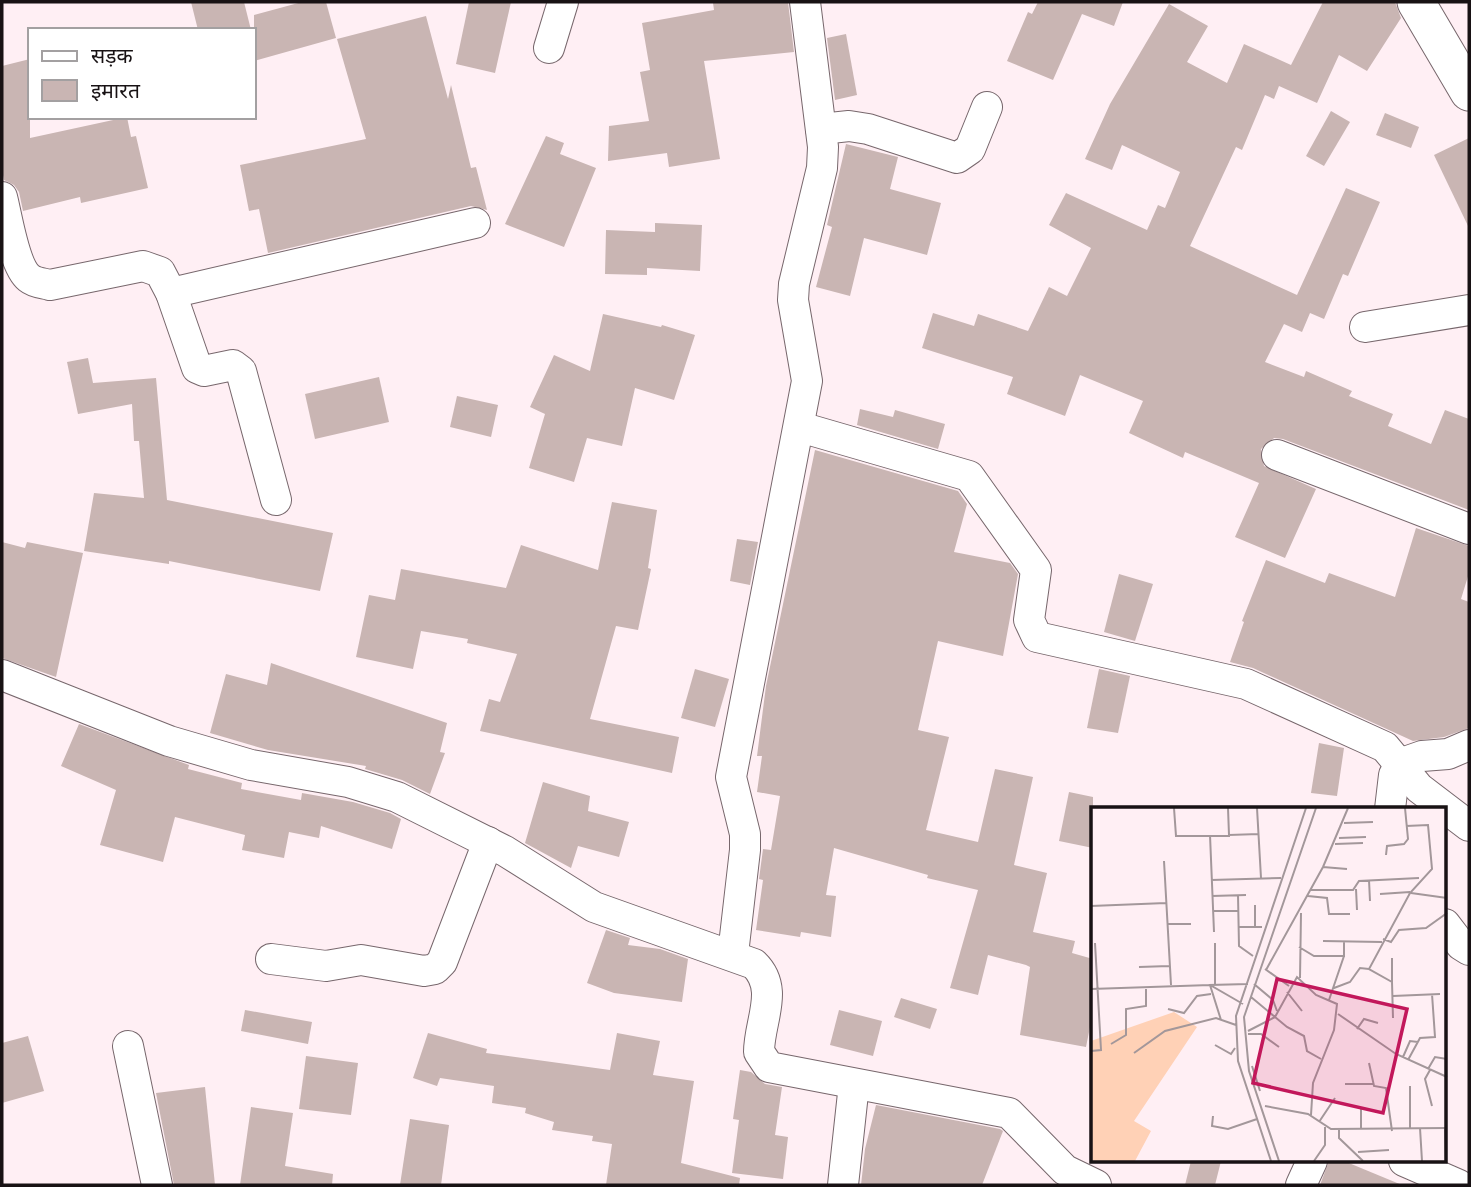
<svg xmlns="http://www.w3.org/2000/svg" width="1471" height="1187" viewBox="0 0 1471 1187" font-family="'Source Sans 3','Noto Sans Devanagari',sans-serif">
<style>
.building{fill:#c9b5b3}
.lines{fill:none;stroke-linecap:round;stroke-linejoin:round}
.minor-casing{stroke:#77676c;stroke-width:32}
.tertiary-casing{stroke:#77676c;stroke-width:39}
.minor{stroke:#fff;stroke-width:30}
.tertiary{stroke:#fff;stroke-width:37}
.inset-road{fill:none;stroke:#a3979a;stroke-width:2}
.view{fill:#c2185b;fill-opacity:0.15;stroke:#c2185b;stroke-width:3.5}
.inset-edge{fill:none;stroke:#181214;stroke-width:3.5}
</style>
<rect width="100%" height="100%" fill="#ffeff4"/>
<g class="building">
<path d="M191,2h53l7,28h-53z"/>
<path d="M302,2h24l10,36 -82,23v-46z"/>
<path d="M469,2h42l-16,71 -39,-9z"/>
<path d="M724,2h64l6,50 -90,9 16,98 -51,8 -2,-14 -59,8 1,-35 40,-5 -9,-49 10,-2 -8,-47 72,-13 -1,-7z"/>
<path d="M1038,2h85l-9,24 -32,-12 -29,66 -46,-19 21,-49 4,2z"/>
<path d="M1323,2h72l6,16 -34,53 -28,-16 -22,48 -38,-17 -5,13 -9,-4 -23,55 -6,-3 -46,99 107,49 49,-107 34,14 -32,74 -5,-2 -19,45 -14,-6 -8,19 -18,-8 -19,38 39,15 2,-6 46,20 -3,5 44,18 -5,12 43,18 14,-34 24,9v91l-186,-71 -9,-1 -13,11 3,17 52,23 -31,69 -50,-21 24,-54 -74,-31 -2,6 -54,-25 14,-32 -63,-26 -15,41 -58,-22 6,-17 -91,-29 11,-35 41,13 4,-12 50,17 21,-44 18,9 24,-48 -42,-23 17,-32 81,37 11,-25 7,3 15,-36 -58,-27 -10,25 -27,-11 25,-55 59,-100 39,22 -21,36 40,21 17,-39 47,21z"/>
<path d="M426,16l22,83 3,-14 20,83 5,-1 11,43 -16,-4 -203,47 -9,-44 -10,2 -9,-46 126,-26 -29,-100z"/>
<path d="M846,34l11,61 -22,5 -8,-62z"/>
<path d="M30,59v79l97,-21 4,20 5,-1 12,52 -67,15 -1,-6 -57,14 -4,-19 -5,-7 -10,-5 -2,-10v-104z"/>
<path d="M1331,111l19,11 -26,44 -18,-10z"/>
<path d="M1385,113l34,14 -8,21 -35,-13z"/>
<path d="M546,136l18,7 -4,11 36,14 -32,79 -59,-23z"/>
<path d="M1469,138v90l-35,-73z"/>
<path d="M846,144l52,13 -8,32 51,14 -14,52 -63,-17 -14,58 -34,-9 16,-60 -5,-2z"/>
<path d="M655,223l47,2 -2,46 -53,-3v7l-42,-1 1,-44 49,2z"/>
<path d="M603,314l58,13 1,-2 33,10 -21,65 -39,-12 -13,58 -35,-8 -13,44 -45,-14 16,-54 -15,-7 24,-52 36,16z"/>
<path d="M88,358l5,25 63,-5 11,122 166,33 -13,58 -151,-30v3l-85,-13 10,-58 50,5 -5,-57h-5l-2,-37 -54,10 -11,-52z"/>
<path d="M379,377l10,45 -74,17 -10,-45z"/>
<path d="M457,396l41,9 -7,32 -41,-10z"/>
<path d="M860,409l33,8 2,-7 50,14 -7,25 -81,-24z"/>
<path d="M815,450l143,41 9,13 -13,48 56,11 8,11 -15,82 -65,-15 -20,89 31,7 -23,93 52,12 17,-73 38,8 -19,88 33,8 -14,59 42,9 -3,12 21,6v53l-7,35 -66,-12 10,-68 -4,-2 -38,-10 -10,40 -28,-7 28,-98 -51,-12 1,-3 -94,-27 -8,47 10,1 -5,41 -30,-5 -1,5 -44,-7 7,-50 -4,-1 4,-30 8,1 9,-54 -23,-4 5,-36h-5l9,-70z"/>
<path d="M612,502l45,8 -9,58 3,1 -13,61 -22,-4 -26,93 89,18 -7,36 -192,-42 9,-32 11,3 17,-48 -50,-11 1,-4 -47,-8 -8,38 -57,-12 13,-62 26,5 6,-31 105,19 15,-43 77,25z"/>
<path d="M1416,528l53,18v27l-8,26 8,3v126l-25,9 -31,4 -160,-73 -23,-6 14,-40 -2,-1 24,-61 59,23 4,-10 66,24z"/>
<path d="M737,539l21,3 -8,43 -20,-4z"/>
<path d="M2,542l23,6 2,-6 56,11 -27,124 -54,-19z"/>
<path d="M1119,574l34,10 -18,57 -31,-9z"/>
<path d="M271,663l176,60 -7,29 5,1 -15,41 -28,-14 -37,-11 1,-3 -98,-16 -58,-17 16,-59 41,11z"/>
<path d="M695,669l34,10 -14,48 -34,-9z"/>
<path d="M1099,669l31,7 -12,57 -31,-5z"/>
<path d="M79,724l110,41 -1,4 54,14 -1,6 60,11 1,-7 51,9 37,11 11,6 -9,30 -71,-23 -2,12 -30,-6 -5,26 -42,-8 3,-15 -70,-18 -12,45 -63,-17 16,-55 -55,-24z"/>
<path d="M1319,743l25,5 -7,48 -26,-3z"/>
<path d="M543,782l47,14 -2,15 41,11 -10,35 -41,-11 -7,22 -46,-25z"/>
<path d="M1069,792l24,5v51l-34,-7z"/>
<path d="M606,930l24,8 -2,7 32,4 28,10 -6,43 -68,-9 -27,-10z"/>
<path d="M901,998l36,11 -7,20 -36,-12z"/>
<path d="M245,1010l67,12 -4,22 -67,-13z"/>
<path d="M839,1010l43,11 -9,35 -43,-11z"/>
<path d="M428,1033l59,16 -1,4 124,17 7,-37 43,8 -7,34 41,6 -13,82 59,15 -1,7h-133l6,-41 -20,-3 1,-5 -41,-6 2,-8 -29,-9 1,-5 -34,-5 2,-17 -54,-8 -3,8 -24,-8z"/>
<path d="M28,1036l16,55 -42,12v-60z"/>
<path d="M306,1056l52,7 -7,52 -52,-6z"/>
<path d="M740,1070l11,2 14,12 17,3 -7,48 13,2 -5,42 -51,-6 7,-53 -6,-1z"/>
<path d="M205,1087l10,98h-41l-18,-92z"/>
<path d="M876,1105l124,24 3,2 -21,54h-121l4,-36z"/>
<path d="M251,1107l42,6 -8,53 48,8 -1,11h-92z"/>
<path d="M410,1119l39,6 -8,60h-41z"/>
<path d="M1191,1161h30l-6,24h-30z"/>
<path d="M1329,1161h15l58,24h-82z"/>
</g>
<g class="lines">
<g class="minor-casing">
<g id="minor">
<path d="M549,48l14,-46"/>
<path d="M821,129l28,-3 19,3 89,29 13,-9 17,-42"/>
<path d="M2,197c5,19 12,69 27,81 6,5 14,5 21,7l93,-19 17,6 11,21 26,75 7,3 29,-6 8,6 35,129"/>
<path d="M171,293l304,-70"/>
<path d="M1365,327l104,-17"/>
<path d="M800,427l169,49 67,94 -7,50 8,17 209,47 139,63 34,41 50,38"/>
<path d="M1277,455l192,74"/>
<path d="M2,675l167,66 82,24 97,17 49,15 108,54 89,56 160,57c26,25 5,57 5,88l10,15 240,46 56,57 31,15"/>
<path d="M1390,809l4,-34 8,-12 20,-7 26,-2 21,-9"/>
<path d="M1445,924l16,21 8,5"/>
<path d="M733,954l12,-104v-16l-14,-57 76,-396 -14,-81 1,-16 28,-116 1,-21 -18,-145"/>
<path d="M271,959l55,7 35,-6 63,11 11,-2 7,-7 46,-120"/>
<path d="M128,1046l29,139"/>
<path d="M1404,1161l55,24"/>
<path d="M843,1185l11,-101"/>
<path d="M1301,1185l11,-24"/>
</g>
</g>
<g class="tertiary-casing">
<path id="tertiary" d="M1416,2l53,90"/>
</g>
<use href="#minor" class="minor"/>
<use href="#tertiary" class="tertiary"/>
</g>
<g transform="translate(1091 807)">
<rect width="355" height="355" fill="#ffeff4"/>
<path d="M83,205l23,15 -63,94 17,10 -16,30h-44v-120z" fill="#ffd1b6"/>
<path class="inset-road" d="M83,1l2,28h54M137,1l1,27 30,-1M166,1l4,70M253,16l29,-1M119,28l4,97M248,31l27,-1M244,37l28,-1M295,48l1,-9 17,-2 4,-5 -3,-31M73,54l7,124M232,60l24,2M120,73l70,-2M278,73l1,21M265,82l1,21M220,83h42l6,-9 60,-3M320,86l36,5M289,87l30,-2M147,88l1,51 14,10M121,89l34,-1M217,89l19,2 2,16h21M164,98v22M0,99l75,-3M122,104h25M76,117h24M148,120h23M292,132l8,3 8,-12 27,-2 21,-15M232,134l59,1M124,136v41M208,140l15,9h30v-14M48,160l30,-1M174,162l24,17M175,163l57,-103 25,-59M209,171l1,-65M301,175v-24M163,177l19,16 4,11M243,181l16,-6 10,-14 9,1M0,182l119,-4 33,19M196,185l15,19M302,189l47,-2M160,190l36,30 17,9 3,15 14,8M238,193l15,-44M77,202l16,4 13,-17 14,-2M247,207l58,40 51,23M184,210l22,-40 19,18 21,9 -3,26 -21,53 -2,32M302,211l-1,-36 -23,-13 41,-76 22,-24 -4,-44 -22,1M130,213l-11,-35 38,-1M266,222l7,-10 14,4M157,224l27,-14M157,227h13l18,13M20,237l15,-9v-26l20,-3v-19M124,238l16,9 4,-6M0,244l10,-1 -6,-107M43,246l31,-22 51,-13 20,7M312,250l7,-16 8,1M317,253l12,-22 15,-1 -3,-43M278,256l5,23 12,2 6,43M161,259l8,25M337,262l7,-12 12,2M339,263l-5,9 7,27M254,277h29M319,279v43M174,299l43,8 23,15 116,-1M270,301v22M122,309l-1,10 16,3 29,-10M228,315l16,-24M329,321l2,33M354,321l1,33M248,322v9l24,23M267,345l31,-2M180,354l-33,-100 -2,-45 70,-208M188,354l-30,-90 -5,-54 72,-209M223,354l11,-16v-18"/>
<path class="view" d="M186,172l130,30 -24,104 -130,-30z"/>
<rect width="355" height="355" class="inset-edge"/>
</g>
<rect width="1471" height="1187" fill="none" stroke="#181214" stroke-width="7"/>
<rect x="28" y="28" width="228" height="91" fill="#ffffff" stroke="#a3a0a1" stroke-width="2"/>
<rect x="42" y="51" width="35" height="10" fill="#ffffff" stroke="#a3a0a1" stroke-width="2"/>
<text x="91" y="63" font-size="21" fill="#181214">सड़क</text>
<rect x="42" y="80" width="35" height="21" fill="#c9b5b3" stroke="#a3a0a1" stroke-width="2"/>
<text x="91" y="98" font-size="21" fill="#181214">इमारत</text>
</svg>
